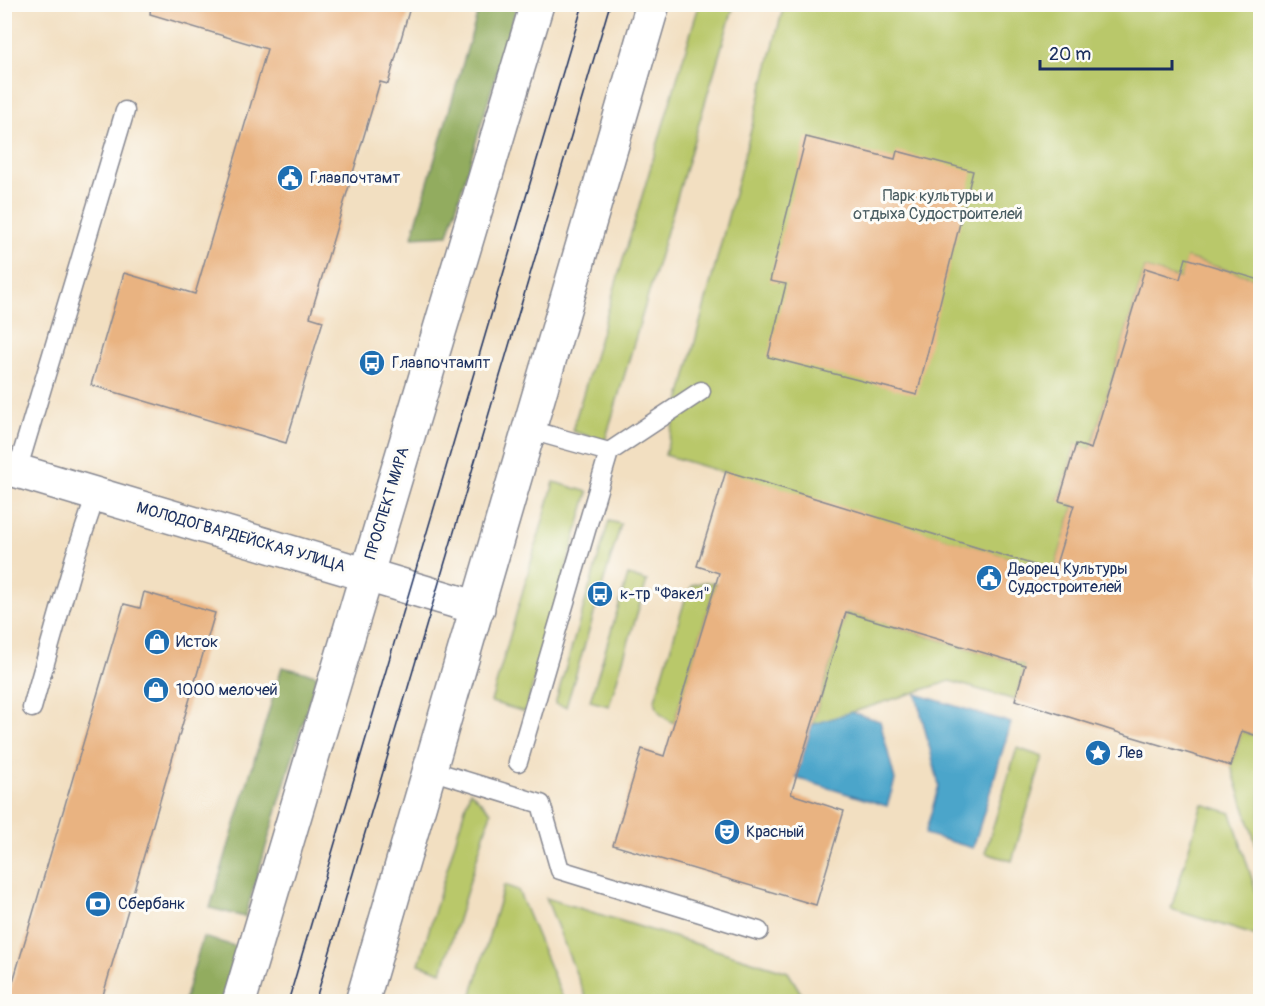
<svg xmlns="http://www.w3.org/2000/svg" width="1265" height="1006" viewBox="0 0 1265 1006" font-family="Pangolin,sans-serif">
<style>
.green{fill:#b9c86b;stroke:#6a7c64;stroke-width:1.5}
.forest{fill:#92ac5f;stroke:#566e5e;stroke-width:1.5}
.water{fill:#4ca5ca;stroke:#346a94;stroke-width:1.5}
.building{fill:#e9b381}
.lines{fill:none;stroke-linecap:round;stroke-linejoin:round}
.lane-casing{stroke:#868790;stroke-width:21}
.street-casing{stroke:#868790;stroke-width:36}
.secondary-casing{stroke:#868790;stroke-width:36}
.lane{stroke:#fff;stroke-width:18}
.street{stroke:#fff;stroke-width:33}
.secondary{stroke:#fff;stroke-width:33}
.tram{stroke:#1b2f5e;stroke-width:1.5}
.labels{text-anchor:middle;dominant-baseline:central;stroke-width:6;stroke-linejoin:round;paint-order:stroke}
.poi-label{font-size:16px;fill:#1b2f5e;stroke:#fdfcf7;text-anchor:start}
.park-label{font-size:16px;fill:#4a5d62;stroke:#fdfcf7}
.street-label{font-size:16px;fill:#1b2f5e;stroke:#fdfcf7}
</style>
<rect width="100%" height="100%" fill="#fdfcf7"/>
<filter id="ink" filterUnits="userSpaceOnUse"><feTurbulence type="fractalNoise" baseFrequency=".0167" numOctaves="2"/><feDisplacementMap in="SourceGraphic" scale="12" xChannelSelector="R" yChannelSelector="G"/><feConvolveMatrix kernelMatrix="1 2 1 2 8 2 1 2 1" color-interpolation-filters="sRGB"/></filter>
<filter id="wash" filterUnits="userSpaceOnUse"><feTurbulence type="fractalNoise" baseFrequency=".008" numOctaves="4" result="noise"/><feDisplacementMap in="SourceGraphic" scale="24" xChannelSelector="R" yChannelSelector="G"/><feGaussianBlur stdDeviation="1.35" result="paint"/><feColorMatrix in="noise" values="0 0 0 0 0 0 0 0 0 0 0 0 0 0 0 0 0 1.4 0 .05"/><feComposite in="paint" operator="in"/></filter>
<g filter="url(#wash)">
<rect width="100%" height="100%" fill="#f2dfc1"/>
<g class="green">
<path d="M699,5h35l-129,436 -33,-10z"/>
<path d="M784,5h476v275l-73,-22 -7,21 -35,-11 -54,181 -15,-5 -17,56 15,5 -20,66 -389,-116z"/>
<path d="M554,482l34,10 -63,220 -34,-10z"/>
<path d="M609,521l12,3 -55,183 -11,-3z"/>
<path d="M628,575l19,6 -38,125 -19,-5z"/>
<path d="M703,582l13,1 -42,140c-12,-6 -17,-10 -19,-23l32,-107 6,-8z"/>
<path d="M846,612l179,53 -10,35 -65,-19 -138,44z"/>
<path d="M1242,731l18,6v120l-29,-91z"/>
<path d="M1017,748l26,9 -31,104 -27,-8z"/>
<path d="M470,791l21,21 -49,160 -23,-8z"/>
<path d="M1202,804l29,9 29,91v33l-89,-28z"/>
<path d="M504,885l14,5 46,111h-94z"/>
<path d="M546,898l242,74 18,29h-219z"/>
<path d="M412,993l21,5 -1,3h-23z"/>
</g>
<g class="forest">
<path d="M480,5h37l-69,230 -36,2z"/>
<path d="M282,667l35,8 -72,242 -35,-9z"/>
<path d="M203,937l35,10 -16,54h-38z"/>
</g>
<g class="water">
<path d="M916,694l95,29 -38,125 -48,-14 14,-49z"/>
<path d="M851,712l29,9 15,59 -8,26 -91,-28 16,-53z"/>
</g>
<g id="blocks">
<g class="building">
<path d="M151,4h260l-23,80 -8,-2 -70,235 13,4 -37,122 -195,-58 33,-112 71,21 72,-245 -117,-35z"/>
<path d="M806,137l89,22 2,-8 76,20 -56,224 -149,-38 18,-73 -16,-3z"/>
<path d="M1186,258l74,22v457l-18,-6 -11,35 -108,-32 -108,-34 10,-35 -179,-53 -55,182 53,17 -28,94 -203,-60 29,-96 22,7 55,-183 -22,-7 29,-95 328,100 20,-66 -15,-4 17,-57 15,5 54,-181 35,11z"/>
<path d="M144,592l71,21 -114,389h-94l117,-398 16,4z"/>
</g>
</g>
</g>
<g filter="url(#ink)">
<use href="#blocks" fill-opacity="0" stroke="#868790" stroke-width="1.5"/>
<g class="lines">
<g class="lane-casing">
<g id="lane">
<path d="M530,430l79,22"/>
<path d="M17,471l108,-360"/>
<path d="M32,708l43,-151 21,-62"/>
<path d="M518,762l91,-310 92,-61"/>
<path d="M430,770l111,34 19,66 199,61"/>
</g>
</g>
<g class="street-casing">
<path id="street" d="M4,467l474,141"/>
</g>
<g class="secondary-casing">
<g id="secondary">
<path d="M239,1002l298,-998"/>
<path d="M362,1002l291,-998"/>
</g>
</g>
<use href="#lane" class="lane"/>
<use href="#street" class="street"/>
<use href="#secondary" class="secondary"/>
<g class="tram">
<path d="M288,1002l295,-998"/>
<path d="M315,1002l295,-998"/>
</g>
</g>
</g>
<defs>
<g id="civic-disc" transform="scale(1.35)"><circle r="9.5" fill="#1f6fb2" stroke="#fdfcf7"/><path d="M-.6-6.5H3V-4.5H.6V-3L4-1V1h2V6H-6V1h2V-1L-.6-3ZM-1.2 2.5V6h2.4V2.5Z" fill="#fff"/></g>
<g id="bus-disc" transform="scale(1.35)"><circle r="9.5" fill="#1f6fb2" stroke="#fdfcf7"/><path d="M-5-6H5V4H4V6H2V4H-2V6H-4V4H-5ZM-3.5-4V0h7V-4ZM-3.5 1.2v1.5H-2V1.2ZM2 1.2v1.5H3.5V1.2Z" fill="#fff"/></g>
<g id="shop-disc" transform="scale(1.35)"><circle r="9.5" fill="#1f6fb2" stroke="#fdfcf7"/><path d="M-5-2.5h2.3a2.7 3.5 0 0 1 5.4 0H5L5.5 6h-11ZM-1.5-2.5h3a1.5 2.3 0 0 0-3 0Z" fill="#fff"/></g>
<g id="sight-disc" transform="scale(1.35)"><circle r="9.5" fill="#1f6fb2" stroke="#fdfcf7"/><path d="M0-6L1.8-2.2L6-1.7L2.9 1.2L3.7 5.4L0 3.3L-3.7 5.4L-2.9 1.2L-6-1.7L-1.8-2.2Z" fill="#fff"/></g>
<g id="theatre-disc" transform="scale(1.35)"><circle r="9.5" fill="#1f6fb2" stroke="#fdfcf7"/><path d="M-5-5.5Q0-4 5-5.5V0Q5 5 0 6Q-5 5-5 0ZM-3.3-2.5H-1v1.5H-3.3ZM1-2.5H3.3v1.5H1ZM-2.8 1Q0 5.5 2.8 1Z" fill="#fff"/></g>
<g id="bank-disc" transform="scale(1.35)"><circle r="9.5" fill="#1f6fb2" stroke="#fdfcf7"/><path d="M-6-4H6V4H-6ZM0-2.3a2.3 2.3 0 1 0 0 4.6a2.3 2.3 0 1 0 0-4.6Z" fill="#fff"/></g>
</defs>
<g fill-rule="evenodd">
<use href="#civic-disc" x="290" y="178"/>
<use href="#bus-disc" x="372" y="363"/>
<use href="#civic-disc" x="989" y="578"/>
<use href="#bus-disc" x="600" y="594"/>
<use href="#shop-disc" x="157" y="642"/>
<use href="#shop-disc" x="156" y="690"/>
<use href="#sight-disc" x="1098" y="753"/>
<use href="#theatre-disc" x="727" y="832"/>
<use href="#bank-disc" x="98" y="904"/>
</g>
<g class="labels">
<g class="poi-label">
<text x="310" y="178">Главпочтамт</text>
<text x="392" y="363">Главпочтампт</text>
<text x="1008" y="569">Дворец Культуры<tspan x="1008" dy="18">Судостроителей</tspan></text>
<text x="620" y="594">к-тр "Факел"</text>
<text x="176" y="642">Исток</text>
<text x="176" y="690">1000 мелочей</text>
<text x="1118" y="753">Лев</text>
<text x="746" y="832">Красный</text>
<text x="118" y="904">Сбербанк</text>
</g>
<g class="park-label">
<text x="938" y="196">Парк культуры и<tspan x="938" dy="18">отдыха Судостроителей</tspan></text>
</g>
<g class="street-label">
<text transform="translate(387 503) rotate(-73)">ПРОСПЕКТ МИРА</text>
<text transform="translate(241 537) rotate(16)">МОЛОДОГВАРДЕЙСКАЯ УЛИЦА</text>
</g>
</g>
<rect width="1265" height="1006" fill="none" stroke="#fdfcf7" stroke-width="24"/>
<path d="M1040 60v9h132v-9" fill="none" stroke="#1b2f5e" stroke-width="3"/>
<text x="1049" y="60" font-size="18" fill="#1b2f5e" stroke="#fdfcf7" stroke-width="4.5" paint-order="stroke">20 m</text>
</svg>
